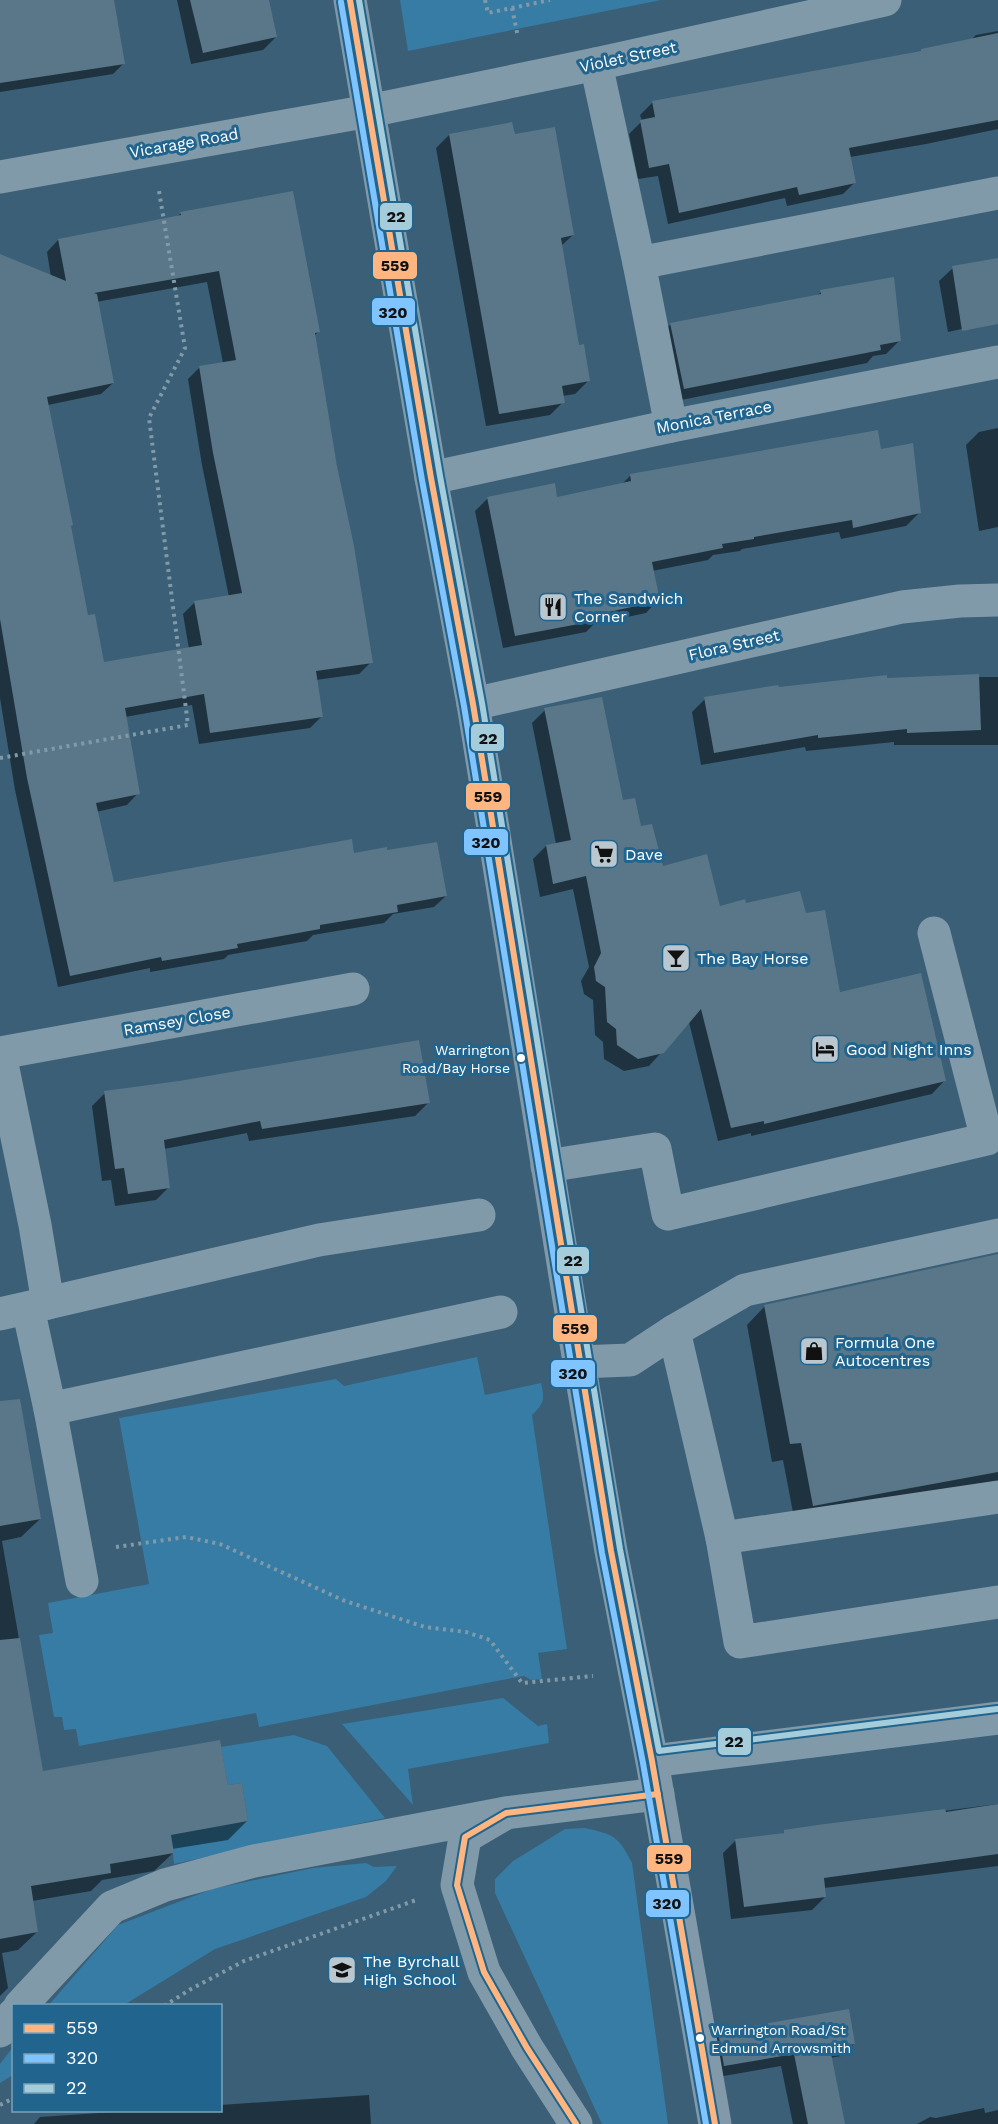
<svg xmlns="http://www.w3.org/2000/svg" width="998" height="2124" viewBox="0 0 998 2124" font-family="'Work Sans',sans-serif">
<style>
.green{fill:#367ca5}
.shadow{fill:#0007;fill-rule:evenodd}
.building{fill:#597789;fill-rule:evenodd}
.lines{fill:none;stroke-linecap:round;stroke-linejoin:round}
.path{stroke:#819aa9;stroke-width:4;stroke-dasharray:3 4.5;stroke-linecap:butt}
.minor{stroke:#819aa9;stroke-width:33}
.major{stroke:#8199a9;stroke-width:33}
.bus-1-casing{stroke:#21658e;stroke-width:10}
.bus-2-casing{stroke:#21658e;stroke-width:10}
.bus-3-casing{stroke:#21658e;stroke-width:10}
.bus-1{stroke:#ffb580;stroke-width:6}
.bus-2{stroke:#80c4ff;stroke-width:6}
.bus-3{stroke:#a4ccdb;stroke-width:6}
.bus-dot{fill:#fff;stroke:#21658e;stroke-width:2}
.labels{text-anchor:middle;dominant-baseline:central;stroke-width:6;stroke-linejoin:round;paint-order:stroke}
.bus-label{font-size:14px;fill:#fff;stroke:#21658e;text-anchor:end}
.street-label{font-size:16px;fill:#fff;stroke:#21658e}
.poi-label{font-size:16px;fill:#fff;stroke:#21658e;text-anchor:start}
.line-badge{stroke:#21658e;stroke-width:2}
.pale-badge-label{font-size:16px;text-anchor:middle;font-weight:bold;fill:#111}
</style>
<rect width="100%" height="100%" fill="#3a5f76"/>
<g class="green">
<path d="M400,0h261l-253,51z"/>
<path d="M477,1357l8,38 56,-12c4,17 3,20 -9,32l35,234 -29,4 4,26 -11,1 -7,-4 -6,1 -259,50 -3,-14 -177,33 -3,-17 -12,1 -2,-13h-8l-15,-82 14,-2 -5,-30 101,-19 -30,-166 217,-39 8,7z"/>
<path d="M503,1698l35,28 9,-2 2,19 -141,26 5,36 -71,-81z"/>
<path d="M294,1735l33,11 58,72 -211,46 -3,-29 77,-14 -6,-38 -14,2 -7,-38z"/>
<path d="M585,1828c29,7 33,7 47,35l36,261h-66l-107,-231v-14l18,-18 52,-32z"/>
<path d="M366,1863l8,4 23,-1 -11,15 -20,16 -151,52 -91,56 -76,1 70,-81 94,-36 101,-21z"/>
<path d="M13,2047v28l-13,8v-19z"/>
</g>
<g class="shadow">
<path d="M49,0h64l11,63 -11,11 -113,18v-72z"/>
<path d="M177,0h91l8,37 -13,13 -72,14z"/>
<path d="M998,31v98l-72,15 -76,13 5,25 -12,12 -56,12 -2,-8 -117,26 -10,-48 -20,3 -9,-45 13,-13 -2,-6 12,-12 267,-50 52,-13 5,-5z"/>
<path d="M449,135l65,1 59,99 -12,11 17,101 10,34 -13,13 -13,2 1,6 -13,13 -64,11 -50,-278z"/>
<path d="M181,213l138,118 -5,5 57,326 -12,12 -43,6 6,36 -12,12 -111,16 -7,-39 -67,12 13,76 -11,12 -31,7 17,72 273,-32 60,44 -12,11 -41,7 -9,9 -71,12 -6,6 -79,14 -4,4 -74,13v-4l-92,19 -43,-197 -15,-92v-443l51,22 -4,-25 11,-12 118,-22zM207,282l16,81 -23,4 -12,12 14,86 27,132 -34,5 -12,12 6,35 -87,15 -16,-47 -38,-212 53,-11 12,-11 -17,-81z"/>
<path d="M998,259v62l-50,11 -9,-51 14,-13z"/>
<path d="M821,292l78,49 -13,13 -13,2 -6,7 -196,39 -14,-65 14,-13 146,-28z"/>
<path d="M998,428v99l-19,4 -13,-86 13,-13z"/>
<path d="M880,451l39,62 -13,13 -65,13 -2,-7 -97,17 -2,2 -27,4 -5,5 -56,11 6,29 -12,13 -52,11 -8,8 -83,16 -28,-137 13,-13 68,1 65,-14 10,-10z"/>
<path d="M964,677h34v68h-104v-3l-88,9 -1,-4 -104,18 -9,-53 13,-13 72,-11 109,-8z"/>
<path d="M545,710l77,92 40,65 57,41 26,-3 59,10 34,79 107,86 -13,14 -181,42v-3l-33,8 -29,-119 -40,44 -25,5 -20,-12 -1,-17 -8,-7 -2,-35 -9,-6 -3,-13 8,-14 -16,-78 -33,8 -7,-38 13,-13 10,-2 -24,-121z"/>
<path d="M179,1082l249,21 -13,13 -166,25 -2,-8 -83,16 5,38 -13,13 -41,6 -4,-26 -9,1 -10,-75 13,-13z"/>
<path d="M998,1255v231l-203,37 -12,-63 -11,2 -25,-137 18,-19z"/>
<path d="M0,1420l40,99 -19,18 -19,4 40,231 184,15 21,34 -19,19 -56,9 1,4 -19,18 -52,9 -11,11 -59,10 5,31 -19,18 -16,3 6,35 -8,8z"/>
<path d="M998,1804v62l-174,22 1,9 -13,13 -81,9 -8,-66 13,-13 46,-6 3,-2 32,-5z"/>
<path d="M719,2033l135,11 -13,12 -11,2 13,66h-50l-12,-58 -69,12 -6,-32z"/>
<path d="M369,2095l2,29h-337l6,-7 104,-7h76v-5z"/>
<path d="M984,2108l1,5 13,-3v14h-81l13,-7 6,1z"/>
</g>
<g class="building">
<path d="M0,0h114l11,64 -125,19z"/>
<path d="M190,0h79l8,37 -74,16z"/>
<path d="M998,33v87l-149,28 7,35 -57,12 -2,-8 -118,26 -10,-49 -20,4 -9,-48 15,-3 -3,-16 269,-50v-2z"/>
<path d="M512,122l3,12 40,-7 19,108 -13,3 18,107 5,-1 6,37 -28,5 3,17 -66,11 -50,-280z"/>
<path d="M293,191l27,141 -5,1 22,133 17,80 19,117 -57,8 7,46 -113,16 -6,-39 -79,14 15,86 -44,9 18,79 238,-43 2,14 33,-6v3l50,-8 10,54 -50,9 1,7 -78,13v4l-83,15 1,4 -76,13 -1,-4 -91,19 -43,-198 -27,-159v-365l66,27 -8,-42 123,-24 -1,-3zM219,271l17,89 -37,6 14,87 29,140 -48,8 8,44 -98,17 -9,-48 -7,1 -17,-89 2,-1 -26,-128 67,-14 -17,-89 -3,-1z"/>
<path d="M998,258v66l-36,7 -10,-65z"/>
<path d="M894,277l7,64 -21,4 1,5 -197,39 -14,-66 151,-29 -1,-4z"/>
<path d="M878,430l3,19 32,-6 8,70 -68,15 -1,-8 -98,17v2l-32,5 1,4 -71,14 8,39 -61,13 1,6 -85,16 -28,-139 68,-14 2,14 74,-16 -1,-7z"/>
<path d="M979,674l2,56 -74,3v-4l-89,9v-3l-104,18 -10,-56 74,-12 1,2 108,-12v3z"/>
<path d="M602,697l21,103 12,-2 6,28 11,-2 11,42 44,-12 13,52 25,-7 1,4 54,-12 6,22 19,-3 15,82 81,-19 25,108 -182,43v-3l-33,7 -30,-119 -37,44 -26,6 -21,-14 -1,-16 -9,-7 -2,-35 -9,-6 -2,-14 7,-14 -15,-77 -33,8 -7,-39 25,-5 -27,-132z"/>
<path d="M419,1040l11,63 -168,26 -2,-8 -96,19 6,48 -42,6 -4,-26 -9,1 -11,-78 75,-10z"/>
<path d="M998,1254v218l-185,34 -12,-63 -11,1 -26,-139z"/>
<path d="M20,1399l21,120 -41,7v-125z"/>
<path d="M20,1638l23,133 177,-31 8,45 14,-2 6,38 -77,14 3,18 -64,11 1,9 -80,13 7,46 -38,7v-299z"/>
<path d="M998,1804v50l-174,24 2,19 -82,10 -9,-68 49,-6v-3l33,-5 128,-16 1,3z"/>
<path d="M849,2009l6,35 -25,4 15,76h-37l-14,-70 -70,12 -6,-34z"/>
</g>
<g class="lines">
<g class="path">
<path d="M485,0l3,13 62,-13"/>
<path d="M512,8l6,29"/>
<path d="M0,758l188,-33 -39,-307 36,-70 -26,-157"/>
<path d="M116,1547l70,-10 34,7 125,57 80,26 41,5 24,8 32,43 71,-7"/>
<path d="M164,2006l27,-17 53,-28 175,-62"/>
<path d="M0,2105l14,-7"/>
</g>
<g class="minor">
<path d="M596,64l43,199 32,163"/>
<path d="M0,177l369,-66 227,-47 289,-64"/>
<path d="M639,263l359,-70"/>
<path d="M431,478l240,-52 327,-64"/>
<path d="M473,704l429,-97 58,-6 38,-1"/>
<path d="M0,1053l353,-64"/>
<path d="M0,1054l35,171 13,78 271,-63 160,-25"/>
<path d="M547,1166l108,-17 13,65 319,-75 -53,-206"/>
<path d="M28,1308l22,101 32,172"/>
<path d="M0,1314l48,-11"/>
<path d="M674,1331l71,-41 253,-55"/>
<path d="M579,1362l51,-2 44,-29 48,207 18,104 258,-40"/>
<path d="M50,1409l451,-97"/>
<path d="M722,1538l276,-41"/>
<path d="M652,1761l346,-43"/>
<path d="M20,2006l92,-99 53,-22 89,-24 252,-48"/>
<path d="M0,2031l14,-17"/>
<path d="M576,2124l-49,-76 -43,-76 -27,-87 8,-48 41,-24 152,-19"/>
</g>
<path class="major" d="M350,0l81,478 42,226 106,658 32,189 41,210 63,363"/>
<g class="bus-1-casing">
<g id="bus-1">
<path d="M350,0l81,478 42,226 138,847 41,210 63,363"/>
<path d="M576,2124l-49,-76 -43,-76 -27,-87 8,-48 41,-24 152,-19"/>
</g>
</g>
<g class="bus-2-casing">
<path id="bus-2" d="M341,2l81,478 42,226 138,847 41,210 63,361"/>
</g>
<g class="bus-3-casing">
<path id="bus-3" d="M359,0l81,476 42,227 138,846 39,202 338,-42"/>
</g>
<use href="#bus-1" class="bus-1"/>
<use href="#bus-2" class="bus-2"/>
<use href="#bus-3" class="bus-3"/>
</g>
<defs>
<g id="restaurant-square" transform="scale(1.5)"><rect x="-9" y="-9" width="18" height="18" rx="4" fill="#bac7cf" stroke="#21658e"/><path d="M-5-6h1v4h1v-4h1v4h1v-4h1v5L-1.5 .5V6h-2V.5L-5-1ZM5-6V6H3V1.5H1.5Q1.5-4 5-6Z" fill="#111"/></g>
<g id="supermarket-square" transform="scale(1.5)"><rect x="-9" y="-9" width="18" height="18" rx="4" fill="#bac7cf" stroke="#21658e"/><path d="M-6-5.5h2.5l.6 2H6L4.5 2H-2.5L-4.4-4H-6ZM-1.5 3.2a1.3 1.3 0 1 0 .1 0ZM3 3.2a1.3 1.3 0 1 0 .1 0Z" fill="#111"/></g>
<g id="bar-square" transform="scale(1.5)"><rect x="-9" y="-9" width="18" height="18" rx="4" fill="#bac7cf" stroke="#21658e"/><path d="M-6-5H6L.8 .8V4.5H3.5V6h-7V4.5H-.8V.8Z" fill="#111"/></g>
<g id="hotel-square" transform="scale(1.5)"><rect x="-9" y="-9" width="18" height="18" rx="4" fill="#bac7cf" stroke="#21658e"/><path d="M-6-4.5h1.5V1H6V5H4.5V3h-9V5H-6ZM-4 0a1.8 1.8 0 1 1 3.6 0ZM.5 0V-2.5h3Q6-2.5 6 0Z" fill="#111"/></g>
<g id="shop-square" transform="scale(1.5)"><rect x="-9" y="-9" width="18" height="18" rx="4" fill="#bac7cf" stroke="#21658e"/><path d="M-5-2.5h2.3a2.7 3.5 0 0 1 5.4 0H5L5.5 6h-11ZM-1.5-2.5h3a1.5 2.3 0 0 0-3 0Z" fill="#111"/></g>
<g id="school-square" transform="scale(1.5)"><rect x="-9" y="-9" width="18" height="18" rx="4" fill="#bac7cf" stroke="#21658e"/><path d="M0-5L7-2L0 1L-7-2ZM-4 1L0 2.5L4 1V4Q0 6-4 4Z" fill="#111"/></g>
</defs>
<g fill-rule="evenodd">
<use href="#restaurant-square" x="553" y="607"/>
<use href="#supermarket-square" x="604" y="854"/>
<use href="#bar-square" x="676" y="958"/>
<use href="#hotel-square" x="825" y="1049"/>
<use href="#shop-square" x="814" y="1351"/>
<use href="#school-square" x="342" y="1970"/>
</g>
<g class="bus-dot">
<circle cx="521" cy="1058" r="5"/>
<circle cx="700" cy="2038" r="5"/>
</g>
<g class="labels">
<g class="bus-label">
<text x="510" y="1050">Warrington<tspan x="510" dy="18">Road/Bay Horse</tspan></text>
<text x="711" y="2030" text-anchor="start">Warrington Road/St<tspan x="711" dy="18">Edmund Arrowsmith</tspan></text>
</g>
<g class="street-label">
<text transform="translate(628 57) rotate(-12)">Violet Street</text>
<text transform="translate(184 143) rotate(-10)">Vicarage Road</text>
<text transform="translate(714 417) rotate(-11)">Monica Terrace</text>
<text transform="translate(734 645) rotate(-13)">Flora Street</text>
<text transform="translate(177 1021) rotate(-10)">Ramsey Close</text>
</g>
<g class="poi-label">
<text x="574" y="598">The Sandwich<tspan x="574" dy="18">Corner</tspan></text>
<text x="625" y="854">Dave</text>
<text x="697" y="958">The Bay Horse</text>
<text x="846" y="1049">Good Night Inns</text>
<text x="835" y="1342">Formula One<tspan x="835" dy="18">Autocentres</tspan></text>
<text x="363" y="1961">The Byrchall<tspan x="363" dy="18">High School</tspan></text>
</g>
</g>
<g class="line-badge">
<rect x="379" y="202" width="34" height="29" rx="6" fill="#a4ccdb"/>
<rect x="372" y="251" width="46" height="29" rx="6" fill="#ffb580"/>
<rect x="371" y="297" width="45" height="29" rx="6" fill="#80c4ff"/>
<rect x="470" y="723" width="35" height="29" rx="6" fill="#a4ccdb"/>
<rect x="465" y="782" width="46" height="29" rx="6" fill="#ffb580"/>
<rect x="463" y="828" width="46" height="28" rx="6" fill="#80c4ff"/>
<rect x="556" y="1246" width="34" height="29" rx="6" fill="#a4ccdb"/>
<rect x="552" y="1314" width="46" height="29" rx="6" fill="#ffb580"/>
<rect x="550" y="1359" width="46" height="29" rx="6" fill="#80c4ff"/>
<rect x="717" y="1727" width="35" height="29" rx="6" fill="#a4ccdb"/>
<rect x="646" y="1844" width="46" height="29" rx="6" fill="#ffb580"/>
<rect x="645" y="1889" width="45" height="29" rx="6" fill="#80c4ff"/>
</g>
<g class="pale-badge-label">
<text x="396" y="222">22</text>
<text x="395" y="271">559</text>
<text x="393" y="318">320</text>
<text x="488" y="744">22</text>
<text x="488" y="802">559</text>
<text x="486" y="848">320</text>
<text x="573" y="1266">22</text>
<text x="575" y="1334">559</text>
<text x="573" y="1379">320</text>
<text x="734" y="1747">22</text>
<text x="669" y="1864">559</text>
<text x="667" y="1909">320</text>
</g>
<rect x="12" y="2004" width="210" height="108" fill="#21658e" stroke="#7aa3bb" stroke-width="1.5"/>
<rect x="24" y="2024" width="30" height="9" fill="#ffb580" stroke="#7aa3bb" stroke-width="1.5"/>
<text x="66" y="2034" font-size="18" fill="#ffffff">559</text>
<rect x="24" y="2054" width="30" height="9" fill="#80c4ff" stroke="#7aa3bb" stroke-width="1.5"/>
<text x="66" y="2064" font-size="18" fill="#ffffff">320</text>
<rect x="24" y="2084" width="30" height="9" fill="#a4ccdb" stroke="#7aa3bb" stroke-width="1.5"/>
<text x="66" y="2094" font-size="18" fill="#ffffff">22</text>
</svg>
